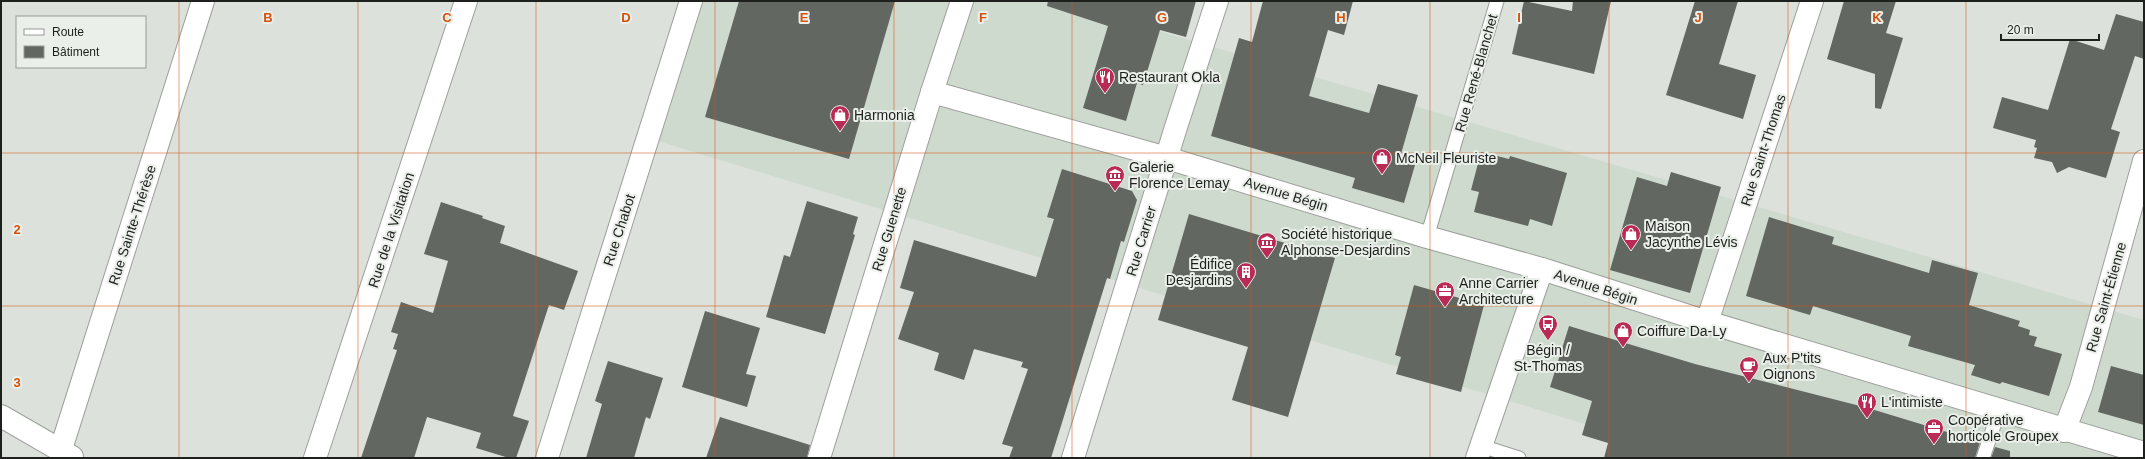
<svg xmlns="http://www.w3.org/2000/svg" width="2145" height="459" viewBox="0 0 2145 459" font-family="Arial,sans-serif">
<style>
.built{fill:#cfdace}
.building{fill:#636762}
.lines{fill:none;stroke-linecap:round;stroke-linejoin:round}
.lane-casing{stroke:#9ca09b;stroke-width:15}
.street-casing{stroke:#9ca09b;stroke-width:24}
.secondary-casing{stroke:#9ca09b;stroke-width:24}
.lane{stroke:#fff;stroke-width:13}
.street{stroke:#fff;stroke-width:22}
.secondary{stroke:#fff;stroke-width:22}
.grid{fill:none;stroke:#d4530e;stroke-width:1;stroke-opacity:0.55}
.labels{text-anchor:middle;dominant-baseline:central;stroke-width:4;stroke-linejoin:round;paint-order:stroke}
.street-label{font-size:14px;fill:#1e201e;stroke:#eaefe9}
.poi-label{font-size:14px;fill:#1e201e;stroke:#eaefe9;text-anchor:start}
.grid-label{font-size:13px;text-anchor:middle;font-weight:bold;fill:#d4530e;stroke:#eaefe9;stroke-width:4;stroke-linejoin:round;paint-order:stroke}
</style>
<rect width="100%" height="100%" fill="#dce1dc"/>
<path class="built" d="M691,1h365l1088,319v138h-448l-1048,-320z"/>
<g class="building">
<path d="M739,1h156l-46,158 -144,-42z"/>
<path d="M1048,1h148l-10,36 -26,-7 -17,55 -6,-2 -11,38 -43,-13 25,-82 -61,-20z"/>
<path d="M1263,1h90l-9,34 -16,-5 -19,66 60,17 9,-29 40,11 -19,66 16,4 -11,38 -52,-15 3,-10 -144,-42 28,-98 13,4z"/>
<path d="M1524,1l48,10 1,-10h38l-17,73 -82,-20z"/>
<path d="M1695,1h43l-19,63 37,11 -13,44 -77,-24z"/>
<path d="M1844,1h52l-10,32 17,5 -22,71 -6,-1v-34l-48,-15z"/>
<path d="M2116,14l28,8v37l-9,-3 -24,73 9,3 -14,46 -37,-11 -12,6 -5,-11 -18,-4 3,-10 -3,-1 2,-7 -43,-12 9,-31 46,13 22,-71 34,11z"/>
<path d="M1481,152l28,7 1,-3 57,17 -15,53 -22,-7 -2,7 -54,-14 5,-20 -8,-2z"/>
<path d="M1062,169l70,22 5,9 -13,42 -3,-1 -11,38 -3,-1 -56,180h-42l4,-11 -11,-3 26,-75 -7,-2 2,-5 -49,-13 -10,31 -30,-10 5,-17 -41,-14 16,-47 -14,-4 14,-48 122,37 18,-58 -7,-2z"/>
<path d="M1671,172l50,15 -31,106 -80,-23 27,-93 30,9z"/>
<path d="M807,201l51,16 -5,17 2,1 -30,99 -59,-17 18,-62 6,2z"/>
<path d="M441,202l42,14 -1,2 23,8 -5,17 78,28 -14,39 -15,-5 -36,111 16,5 -13,37h-7l-33,-10 5,-15 -54,-16 -13,41h-53l36,-108 -4,-1 5,-15 -7,-2 10,-30 32,11 15,-52 -24,-7z"/>
<path d="M1189,214l146,44 -47,159 -56,-17 16,-53 -90,-27z"/>
<path d="M1769,217l65,20 -2,7 97,29 3,-13 46,13 -9,32 51,16 -2,5 12,4 -1,5 8,2 -3,9 28,8 -13,42 -47,-14 -2,2 -29,-9 4,-10 -67,-19 3,-10 -98,-30 -3,9 -64,-19z"/>
<path d="M1414,285l70,20 -23,87 -65,-18 5,-17 -6,-2z"/>
<path d="M705,311l55,17 -14,46 10,2 -9,31 -65,-20z"/>
<path d="M1569,326l126,38 173,44 112,34 -5,16h-371l4,-15 -26,-8 10,-34 -42,-14z"/>
<path d="M608,361l55,17 -13,41 -4,-2 -12,41h-48l16,-54 -7,-3z"/>
<path d="M2111,366l33,9v50l-46,-13z"/>
<path d="M720,417l90,28 -3,13h-101z"/>
<path d="M1995,447l15,4v7h-19z"/>
</g>
<g class="lines">
<g class="lane-casing">
<g id="lane">
<path d="M1427,237l70,-236"/>
<path d="M1481,446l38,12"/>
<path d="M1983,458l16,-47"/>
</g>
</g>
<g class="street-casing">
<g id="street">
<path d="M932,92l30,-91"/>
<path d="M1707,322l105,-321"/>
<path d="M1,416l71,41"/>
<path d="M2064,431l17,-44 63,-226"/>
<path d="M61,449l142,-448"/>
<path d="M315,458l151,-457"/>
<path d="M547,458l144,-457"/>
<path d="M1073,458l103,-331 41,-126"/>
<path d="M1477,458l65,-189"/>
</g>
</g>
<g class="secondary-casing">
<path id="secondary" d="M819,458l113,-366 235,66 260,79 115,32 165,53 437,131"/>
</g>
<use href="#lane" class="lane"/>
<use href="#street" class="street"/>
<use href="#secondary" class="secondary"/>
</g>
<path class="grid" d="M179,1v457M358,1v457M536,1v457M715,1v457M894,1v457M1072,1v457M1251,1v457M1430,1v457M1609,1v457M1788,1v457M1966,1v457M1,153h2143M1,306h2143"/>
<defs>
<g id="restaurant-pin" transform="scale(1)"><path d="M0 17L-7.5 6A9.5 9.5 0 1 1 7.5 6Z" fill="#b92a55" stroke="#eaefe9"/><path d="M-5-6h1v4h1v-4h1v4h1v-4h1v5L-1.5 .5V6h-2V.5L-5-1ZM5-6V6H3V1.5H1.5Q1.5-4 5-6Z" fill="#fff"/></g>
<g id="shop-pin" transform="scale(1)"><path d="M0 17L-7.5 6A9.5 9.5 0 1 1 7.5 6Z" fill="#b92a55" stroke="#eaefe9"/><path d="M-5-2.5h2.3a2.7 3.5 0 0 1 5.4 0H5L5.5 6h-11ZM-1.5-2.5h3a1.5 2.3 0 0 0-3 0Z" fill="#fff"/></g>
<g id="museum-pin" transform="scale(1)"><path d="M0 17L-7.5 6A9.5 9.5 0 1 1 7.5 6Z" fill="#b92a55" stroke="#eaefe9"/><path d="M0-6L6-3V-2H-6V-3ZM-5-1h2V3h-2ZM-1-1h2V3h-2ZM3-1h2V3H3ZM-6 4H6V6H-6Z" fill="#fff"/></g>
<g id="building-pin" transform="scale(1)"><path d="M0 17L-7.5 6A9.5 9.5 0 1 1 7.5 6Z" fill="#b92a55" stroke="#eaefe9"/><path d="M-4-6H4V6H1V3H-1V6H-4ZM-2.5-4.3h1.7v1.8h-1.7ZM.8-4.3h1.7v1.8H.8ZM-2.5-1h1.7V.8h-1.7ZM.8-1h1.7V.8H.8Z" fill="#fff"/></g>
<g id="office-pin" transform="scale(1)"><path d="M0 17L-7.5 6A9.5 9.5 0 1 1 7.5 6Z" fill="#b92a55" stroke="#eaefe9"/><path d="M-6-3h4V-5.5h4V-3h4V5H-6ZM-1-4.5V-3h2v-1.5ZM-6 0V1H6V0Z" fill="#fff"/></g>
<g id="bus-pin" transform="scale(1)"><path d="M0 17L-7.5 6A9.5 9.5 0 1 1 7.5 6Z" fill="#b92a55" stroke="#eaefe9"/><path d="M-5-6H5V4H4V6H2V4H-2V6H-4V4H-5ZM-3.5-4V0h7V-4ZM-3.5 1.2v1.5H-2V1.2ZM2 1.2v1.5H3.5V1.2Z" fill="#fff"/></g>
<g id="cafe-pin" transform="scale(1)"><path d="M0 17L-7.5 6A9.5 9.5 0 1 1 7.5 6Z" fill="#b92a55" stroke="#eaefe9"/><path d="M-5.5-4.5H6V0H3Q3 3.5 0 3.5H-2.5Q-5.5 3.5-5.5 0ZM3-3.2v2h1.7v-2ZM-6 4.5H4V6H-6Z" fill="#fff"/></g>
</defs>
<g fill-rule="evenodd">
<use href="#restaurant-pin" x="1105" y="77"/>
<use href="#shop-pin" x="840" y="115"/>
<use href="#shop-pin" x="1382" y="158"/>
<use href="#museum-pin" x="1115" y="175"/>
<use href="#shop-pin" x="1631" y="234"/>
<use href="#museum-pin" x="1267" y="242"/>
<use href="#building-pin" x="1246" y="272"/>
<use href="#office-pin" x="1445" y="291"/>
<use href="#bus-pin" x="1548" y="324"/>
<use href="#shop-pin" x="1623" y="331"/>
<use href="#cafe-pin" x="1749" y="366"/>
<use href="#restaurant-pin" x="1867" y="402"/>
<use href="#office-pin" x="1934" y="428"/>
</g>
<g class="labels">
<g class="street-label">
<text transform="translate(1476 73) rotate(-74)">Rue René-Blanchet</text>
<text transform="translate(1763 150) rotate(-72)">Rue Saint-Thomas</text>
<text transform="translate(1286 194) rotate(17)">Avenue Bégin</text>
<text transform="translate(132 225) rotate(-72)">Rue Sainte-Thérèse</text>
<text transform="translate(889 229) rotate(-73)">Rue Guenette</text>
<text transform="translate(391 230) rotate(-72)">Rue de la Visitation</text>
<text transform="translate(619 230) rotate(-72)">Rue Chabot</text>
<text transform="translate(1141 241) rotate(-73)">Rue Carrier</text>
<text transform="translate(1596 287) rotate(18)">Avenue Bégin</text>
<text transform="translate(2106 297) rotate(-74)">Rue Saint-Étienne</text>
</g>
<g class="poi-label">
<text x="1119" y="77">Restaurant Okla</text>
<text x="854" y="115">Harmonia</text>
<text x="1396" y="158">McNeil Fleuriste</text>
<text x="1129" y="167">Galerie<tspan x="1129" dy="16">Florence Lemay</tspan></text>
<text x="1645" y="226">Maison<tspan x="1645" dy="16">Jacynthe Lévis</tspan></text>
<text x="1281" y="234">Société historique<tspan x="1281" dy="16">Alphonse-Desjardins</tspan></text>
<text x="1232" y="264" text-anchor="end">Édifice<tspan x="1232" dy="16">Desjardins</tspan></text>
<text x="1459" y="283">Anne Carrier<tspan x="1459" dy="16">Architecture</tspan></text>
<text x="1637" y="331">Coiffure Da-Ly</text>
<text x="1548" y="350" text-anchor="middle">Bégin /<tspan x="1548" dy="16">St-Thomas</tspan></text>
<text x="1763" y="358">Aux P'tits<tspan x="1763" dy="16">Oignons</tspan></text>
<text x="1881" y="402">L'intimiste</text>
<text x="1948" y="420">Coopérative<tspan x="1948" dy="16">horticole Groupex</tspan></text>
</g>
</g>
<g class="grid-label">
<text x="268" y="22">B</text>
<text x="447" y="22">C</text>
<text x="626" y="22">D</text>
<text x="804" y="22">E</text>
<text x="983" y="22">F</text>
<text x="1162" y="22">G</text>
<text x="1341" y="22">H</text>
<text x="1519" y="22">I</text>
<text x="1698" y="22">J</text>
<text x="1877" y="22">K</text>
<text x="17" y="234">2</text>
<text x="17" y="387">3</text>
</g>
<rect width="2145" height="459" fill="none" stroke="#1e201e" stroke-width="4"/>
<rect x="16" y="16" width="130" height="52" fill="#eaefe9" stroke="#989c98"/>
<rect x="24" y="29" width="20" height="6" fill="#ffffff" stroke="#989c98"/>
<text x="52" y="36" font-size="12" fill="#1e201e">Route</text>
<rect x="24" y="46" width="20" height="12" fill="#636762" stroke="#989c98"/>
<text x="52" y="56" font-size="12" fill="#1e201e">Bâtiment</text>
<path d="M2001 34v6h98v-6" fill="none" stroke="#1e201e" stroke-width="2"/>
<text x="2007" y="34" font-size="12" fill="#1e201e" stroke="#eaefe9" stroke-width="3" paint-order="stroke">20 m</text>
</svg>
